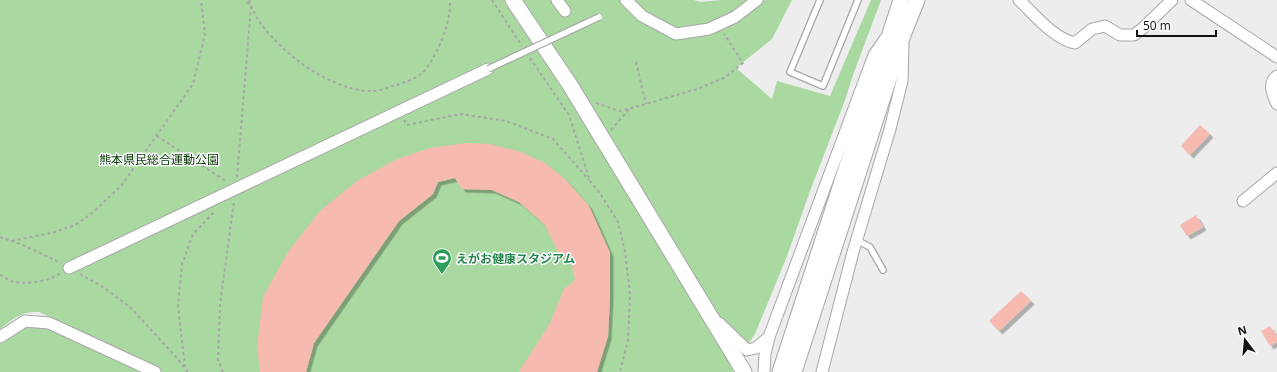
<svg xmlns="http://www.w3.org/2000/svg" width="1277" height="372" viewBox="0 0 1277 372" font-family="'Open Sans','Noto Sans JP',sans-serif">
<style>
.green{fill:#aad8a1}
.building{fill:#f7bab1;filter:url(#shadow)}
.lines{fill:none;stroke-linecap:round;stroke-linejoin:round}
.lane-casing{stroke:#a7a7a8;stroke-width:8}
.street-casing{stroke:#a7a7a8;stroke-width:13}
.secondary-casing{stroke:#a7a7a8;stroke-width:17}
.path{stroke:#a7a7a8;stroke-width:2;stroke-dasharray:3 3;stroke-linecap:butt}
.lane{stroke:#fff;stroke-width:5.5}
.street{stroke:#fff;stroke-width:11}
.secondary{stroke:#fff;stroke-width:15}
.lane-bridge-casing{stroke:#a7a7a8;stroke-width:8;stroke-linecap:butt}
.lane-bridge{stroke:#fff;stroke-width:5.5}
.labels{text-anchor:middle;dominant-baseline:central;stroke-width:3;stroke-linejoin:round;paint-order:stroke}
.park-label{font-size:12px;fill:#083800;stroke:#fafafc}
.leisure-label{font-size:12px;font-weight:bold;fill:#27864d;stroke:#fafafc;text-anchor:start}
</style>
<defs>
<filter id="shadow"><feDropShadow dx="3.5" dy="3.5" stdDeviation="0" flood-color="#0004"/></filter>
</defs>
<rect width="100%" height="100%" fill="#ededee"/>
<g class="green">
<path d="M0,0h694l6,2 21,-2h71l-20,39 -36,29 36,31 5,-18 53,15 41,-96h10l-28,75 -8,25 -35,91 -23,65 -32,78 -20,29 -2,9h-571l-8,-6 -115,-54c-18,-1 -26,7 -39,17z"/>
<path d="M38,324l12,5 93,43h-143v-30l26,-17z"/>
</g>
<g class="building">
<path d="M1200,125l10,9 -20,21 -9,-9z"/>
<path d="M466,143l24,1 31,8 24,11 20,16 24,27 21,47v44l-2,39 -11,36h-78l31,-49 14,-34 11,-9 -4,-18 -12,-8 -14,-29 -26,-23 -27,-12 -30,-1 -7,-11 -17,4 -5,12 -34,27 -85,122 -8,29h-46l-3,-26 6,-49 25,-45 32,-41 37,-30 40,-22 33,-11z"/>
<path d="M1196,215l7,12 -16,9 -7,-11z"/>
<path d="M1021,291l10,10 -32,30 -10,-10z"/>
<path d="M1270,326l7,11v5l-7,4 -9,-15z"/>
</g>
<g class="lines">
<g class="lane-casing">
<g id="lane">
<path d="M820,0l-30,72 33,14 35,-86"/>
<path d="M856,240l14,7 13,23"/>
</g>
</g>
<g class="street-casing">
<g id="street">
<path d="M557,0l8,11"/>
<path d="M626,0l16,16 34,18 33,-5 26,-12 22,-17"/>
<path d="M1019,0c15,14 35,39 56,43l17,-14 13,-3 15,9h14l9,-7 29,-28"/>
<path d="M1191,0l86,57"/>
<path d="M1277,76c-10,7 -4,19 0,28"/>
<path d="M1243,201l34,-28"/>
<path d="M69,268l419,-199"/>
<path d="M719,323l28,27 9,-2 13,-11 105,-282 11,-16"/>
<path d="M0,337l25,-16 24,2 106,49"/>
<path d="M764,372l1,-18 4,-17"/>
<path d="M822,372l31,-120 37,-123 12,-48 1,-36"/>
</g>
</g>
<g class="secondary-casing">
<g id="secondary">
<path d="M513,0l57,85 174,287"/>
<path d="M780,372l121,-372"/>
<path d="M794,372l109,-337 14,-35"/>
</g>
</g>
<g class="path">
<path d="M249,0c7,21 19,34 35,49 21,20 60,44 91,42 7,-1 14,-4 21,-6 7,-2 19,-6 25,-11 12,-10 26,-43 28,-59 1,-5 1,-10 1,-15"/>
<path d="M492,0l30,46"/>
<path d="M530,58l39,57 21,66 11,14 17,27 7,30 5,42 -2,46 -8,32"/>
<path d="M636,62l10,42"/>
<path d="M596,103l24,8 26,-7 51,-15 27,-11 19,-15 -19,-29"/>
<path d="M404,120l3,5 54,-11 45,7 47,18 36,41"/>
<path d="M611,130l18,-21"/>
<path d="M157,136l70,46"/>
<path d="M237,177l14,-171 -6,-6"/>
<path d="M0,237l23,8 38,18"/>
<path d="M12,241l43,-9 20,-7 16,-11 30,-28 72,-102 12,-50 -4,-34"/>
<path d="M80,274l23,13 28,21 45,49 12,15"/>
<path d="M0,275c4,2 7,4 11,6 11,4 40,1 49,-8"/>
<path d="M185,367l-7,-61 4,-42 11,-30 22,-23"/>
<path d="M223,372l-5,-12 2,-55 14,-104"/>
</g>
<use href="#lane" class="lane"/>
<use href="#street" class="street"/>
<use href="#secondary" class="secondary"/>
<g class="lane-bridge-casing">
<path id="lane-bridge" d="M488,69l111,-52"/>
</g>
<use href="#lane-bridge" class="lane-bridge"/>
</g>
<defs>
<g id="stadium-pin" transform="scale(1)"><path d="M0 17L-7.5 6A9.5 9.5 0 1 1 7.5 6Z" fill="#2e9e5b" stroke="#fafafc"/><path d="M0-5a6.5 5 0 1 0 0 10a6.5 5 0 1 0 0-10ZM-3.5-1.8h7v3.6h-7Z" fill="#fff"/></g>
</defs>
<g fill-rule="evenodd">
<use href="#stadium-pin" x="442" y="258"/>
</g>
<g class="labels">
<g class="park-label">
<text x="159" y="159">熊本県民総合運動公園</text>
</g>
<g class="leisure-label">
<text x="456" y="258">えがお健康スタジアム</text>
</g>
</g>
<g transform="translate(1245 340) rotate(344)" stroke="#fafafc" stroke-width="3" paint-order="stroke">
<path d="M0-3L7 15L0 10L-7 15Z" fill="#131313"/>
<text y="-6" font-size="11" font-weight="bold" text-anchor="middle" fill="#131313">N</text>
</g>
<path d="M1137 30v6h79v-6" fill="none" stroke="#131313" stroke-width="2"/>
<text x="1143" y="30" font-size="12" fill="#131313" stroke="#fafafc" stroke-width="3" paint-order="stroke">50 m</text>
</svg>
